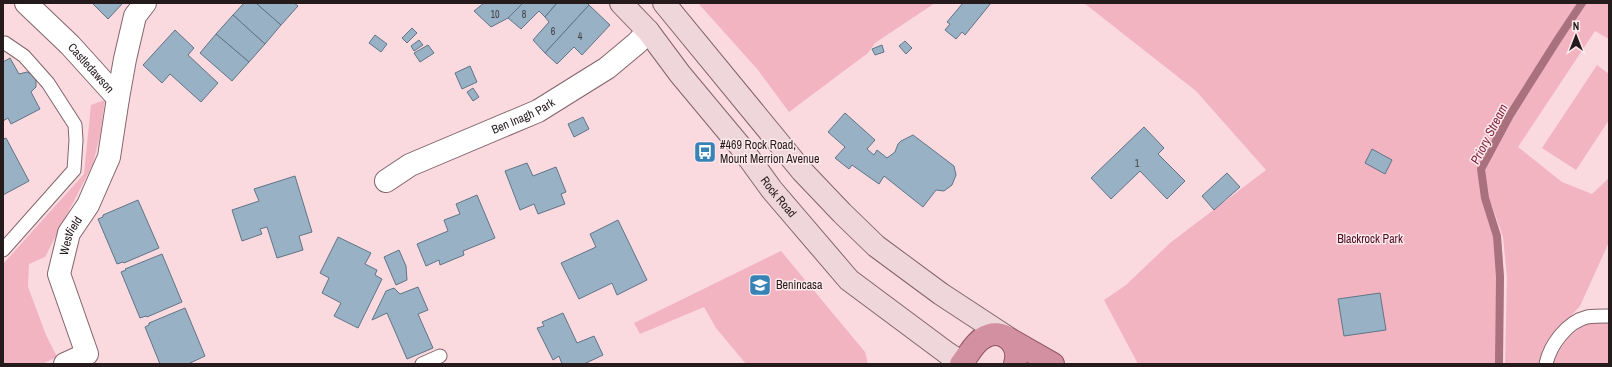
<svg xmlns="http://www.w3.org/2000/svg" width="1612" height="367" viewBox="0 0 1612 367" font-family="'Archivo Narrow',sans-serif">
<style>
.green{fill:#f3b4c1}
.lines{fill:none;stroke-linecap:round;stroke-linejoin:round}
.stream{stroke:#a9707d;stroke-width:8}
.building{fill:#99b1c4;stroke:#5f7587}
.service-casing{stroke:#82656b;stroke-width:15}
.minor-casing{stroke:#82656b;stroke-width:24}
.secondary-casing{stroke:#82656b;stroke-width:24}
.trunk-casing{stroke:#8e5562;stroke-width:24}
.service{stroke:#fff;stroke-width:13}
.minor{stroke:#fff;stroke-width:22}
.secondary{stroke:#eed6db;stroke-width:22}
.trunk{stroke:#d290a0;stroke-width:22}
.labels{text-anchor:middle;dominant-baseline:central;stroke-width:3;stroke-linejoin:round;paint-order:stroke}
.number-label{font-size:10px;fill:#424046}
.street-label{font-size:12px;fill:#251a1c;stroke:#feeaed}
.poi-label{font-size:12px;fill:#251a1c;stroke:#feeaed;text-anchor:start}
.park-label{font-size:12px;fill:#4f0b23;stroke:#feeaed}
.water-label{font-size:13px;font-style:italic;fill:#802743;stroke:#feeaed}
</style>
<rect width="100%" height="100%" fill="#fad9df"/>
<g class="green">
<path d="M698,3h237l-60,40 -7,10 -79,59 -31,-42z"/>
<path d="M1084,3h525v36l-14,-8 -77,116 44,35 30,12 17,-16v64l-29,64 -22,24 -16,21 -1,13h-36l2,-87 -4,-40 -13,-37 11,39 3,38 -2,87h-364l-34,-64 22,-15 44,-42 96,-73 -70,-79z"/>
<path d="M1597,65l12,9v46l-33,50 -34,-22z"/>
<path d="M105,100l-5,35 -7,29 -48,93 -16,7 -1,23 18,48 11,22 -15,7h-39v-100l81,-90 7,-69z"/>
<path d="M781,251l84,101 3,12h-122l-30,-36 -12,-21 -64,27 -6,-11z"/>
<path d="M1593,321h16v43h-56c8,-21 19,-33 40,-43z"/>
</g>
<g class="lines">
<path class="stream" d="M1499,364l1,-87 -3,-41 -12,-38 -4,-29 29,-54 48,-76 24,-36"/>
</g>
<g class="building">
<path d="M92,3h31l-15,16z"/>
<path d="M244,3h12l25,22 -16,19 -32,-29z"/>
<path d="M256,3h38l4,3 -17,19z"/>
<path d="M484,3h39l-15,15 -17,9 -17,-16z"/>
<path d="M523,3h34l-12,14 -6,-6 -18,18 -13,-11z"/>
<path d="M557,3h30l2,2 -44,48 -12,-13 16,-18 -4,-5z"/>
<path d="M963,3h28l-26,32 -3,-3 -6,7 -11,-9 5,-6 -3,-2z"/>
<path d="M589,5l21,20 -28,30 -8,-8 -17,17 -12,-11z"/>
<path d="M233,15l32,29 -16,18 -33,-28z"/>
<path d="M412,28l5,5 -10,10 -5,-5z"/>
<path d="M175,30l19,18 -6,7 30,28 -17,19 -31,-28 -8,9 -19,-18z"/>
<path d="M216,34l33,28 -17,19 -32,-28z"/>
<path d="M375,35l12,9 -6,8 -12,-9z"/>
<path d="M419,40l4,5 -9,6 -3,-5z"/>
<path d="M905,41l7,7 -6,6 -7,-8z"/>
<path d="M428,45l6,8 -14,9 -6,-9z"/>
<path d="M882,45l2,7 -9,3 -3,-6z"/>
<path d="M10,58l9,16 8,-2 6,3 3,5v7l-5,5 9,17 -29,15 -3,-6 -5,3v-59z"/>
<path d="M470,66l7,16 -15,7 -7,-16z"/>
<path d="M473,88l6,9 -6,4 -6,-9z"/>
<path d="M845,113l30,27 -8,9 7,6 3,-5 10,8 8,-6 3,-8 3,-3 12,-6 41,31 2,9 -4,10 -8,6 -8,-1 -13,17 -39,-31 -5,8 -27,-19 -3,4 -14,-11 10,-11 -17,-15z"/>
<path d="M583,117l6,12 -15,8 -6,-13z"/>
<path d="M1144,127l20,21 -6,6 27,27 -18,18 -27,-28 -29,28 -20,-21z"/>
<path d="M6,138l23,43 -26,14v-56z"/>
<path d="M1372,149l20,11 -7,14 -20,-11z"/>
<path d="M527,163l6,13 23,-9 10,25 -5,2 4,10 -27,10 -4,-10 -14,6 -15,-39z"/>
<path d="M1227,173l13,14 -26,23 -12,-14z"/>
<path d="M295,176l17,56 -13,4 4,14 -26,8 -10,-31 -7,2 2,5 -20,7 -10,-31 27,-9 -5,-12z"/>
<path d="M477,195l18,43 -32,13 1,4 -24,10 -1,-5 -13,6 -9,-22 31,-13 -4,-11 16,-6 -4,-10z"/>
<path d="M138,200l21,48 -35,15 -1,-1 -6,2 -19,-45 5,-2v-2z"/>
<path d="M618,220l29,60 -30,15 -5,-12 -33,16 -18,-36 35,-16 -6,-13z"/>
<path d="M338,237l33,16 -6,11 12,6 -2,5 7,4 -24,49 -24,-12 7,-13 -19,-10 7,-15 -9,-5z"/>
<path d="M399,250l7,16 1,14 -11,5 -12,-28z"/>
<path d="M162,254l20,48 -35,15 -1,-1 -6,2 -19,-46 5,-2 -1,-1z"/>
<path d="M418,287l10,23 -10,4 15,34 -26,11 -20,-46 -15,7 14,-29 8,-3 6,6z"/>
<path d="M1380,293l6,37 -42,6 -6,-37z"/>
<path d="M185,308l20,48 -17,8h-28l-15,-37 4,-2v-2z"/>
<path d="M563,313l14,30 17,-7 9,19 -19,9h-22l-3,-8 -6,4 -16,-32 7,-2 -2,-4z"/>
</g>
<g class="lines">
<g class="service-casing">
<g id="service">
<path d="M3,44l2,-1 19,13 24,27 27,42 1,15 -2,30 -71,80"/>
<path d="M422,364l18,-8"/>
<path d="M1546,364c4,-19 21,-42 41,-47 7,-1 15,-1 22,-1"/>
</g>
</g>
<g class="minor-casing">
<g id="minor">
<path id="s1" d="M26,3l44,42 48,53 7,-39 10,-43 10,-13"/>
<path id="s2" d="M386,181l24,-16 128,-54 69,-43 30,-25 11,-12"/>
<path id="s3" d="M65,364l22,-10 -28,-80 10,-41 19,-28 21,-48 9,-59"/>
</g>
</g>
<g class="secondary-casing">
<g id="secondary">
<path id="s4" d="M621,3l27,28 32,43 60,72 32,44 77,90 98,73 15,10"/>
<path d="M664,3l138,168 40,42 34,33 65,48 64,42"/>
</g>
</g>
<g class="trunk-casing">
<g id="trunk">
<path d="M1006,337l47,27"/>
<path d="M961,364c7,-8 13,-21 22,-26 19,-12 38,6 32,26"/>
</g>
</g>
<use href="#service" class="service"/>
<use href="#minor" class="minor"/>
<use href="#secondary" class="secondary"/>
<use href="#trunk" class="trunk"/>
</g>
<defs>
<g id="bus-square" transform="scale(1.15)"><rect x="-9" y="-9" width="18" height="18" rx="4" fill="#3783b6" stroke="#feeaed"/><path d="M-5-6H5V4H4V6H2V4H-2V6H-4V4H-5ZM-3.5-4V0h7V-4ZM-3.5 1.2v1.5H-2V1.2ZM2 1.2v1.5H3.5V1.2Z" fill="#fff"/></g>
<g id="school-square" transform="scale(1.15)"><rect x="-9" y="-9" width="18" height="18" rx="4" fill="#3783b6" stroke="#feeaed"/><path d="M0-5L7-2L0 1L-7-2ZM-4 1L0 2.5L4 1V4Q0 6-4 4Z" fill="#fff"/></g>
</defs>
<g fill-rule="evenodd">
<use href="#bus-square" x="705" y="152"/>
<use href="#school-square" x="760" y="285"/>
</g>
<g class="labels">
<g class="number-label">
<text x="495" y="14">10</text>
<text x="524" y="14">8</text>
<text x="553" y="31">6</text>
<text x="580" y="36">4</text>
<text x="1137" y="163">1</text>
</g>
<g class="street-label">
<text stroke="none"><textPath href="#s1" startOffset="92">Castledawson</textPath></text>
<text stroke="none"><textPath href="#s2" startOffset="152">Ben Inagh Park</textPath></text>
<text stroke="none"><textPath href="#s4" startOffset="250">Rock Road</textPath></text>
<text stroke="none"><textPath href="#s3" startOffset="149">Westfield</textPath></text>
</g>
<g class="poi-label">
<text x="720" y="145">#469 Rock Road,<tspan x="720" dy="14">Mount Merrion Avenue</tspan></text>
<text x="776" y="285">Benincasa</text>
</g>
<g class="park-label">
<text x="1370" y="239">Blackrock Park</text>
</g>
<g class="water-label">
<text transform="translate(1489 134) rotate(-63)">Priory Stream</text>
</g>
</g>
<rect width="1612" height="367" fill="none" stroke="#251a1c" stroke-width="8"/>
<g transform="translate(1576 36)" stroke="#feeaed" stroke-width="3" paint-order="stroke">
<path d="M0-3L7 15L0 10L-7 15Z" fill="#251a1c"/>
<text y="-6" font-size="11" font-weight="bold" text-anchor="middle" fill="#251a1c">N</text>
</g>
</svg>
